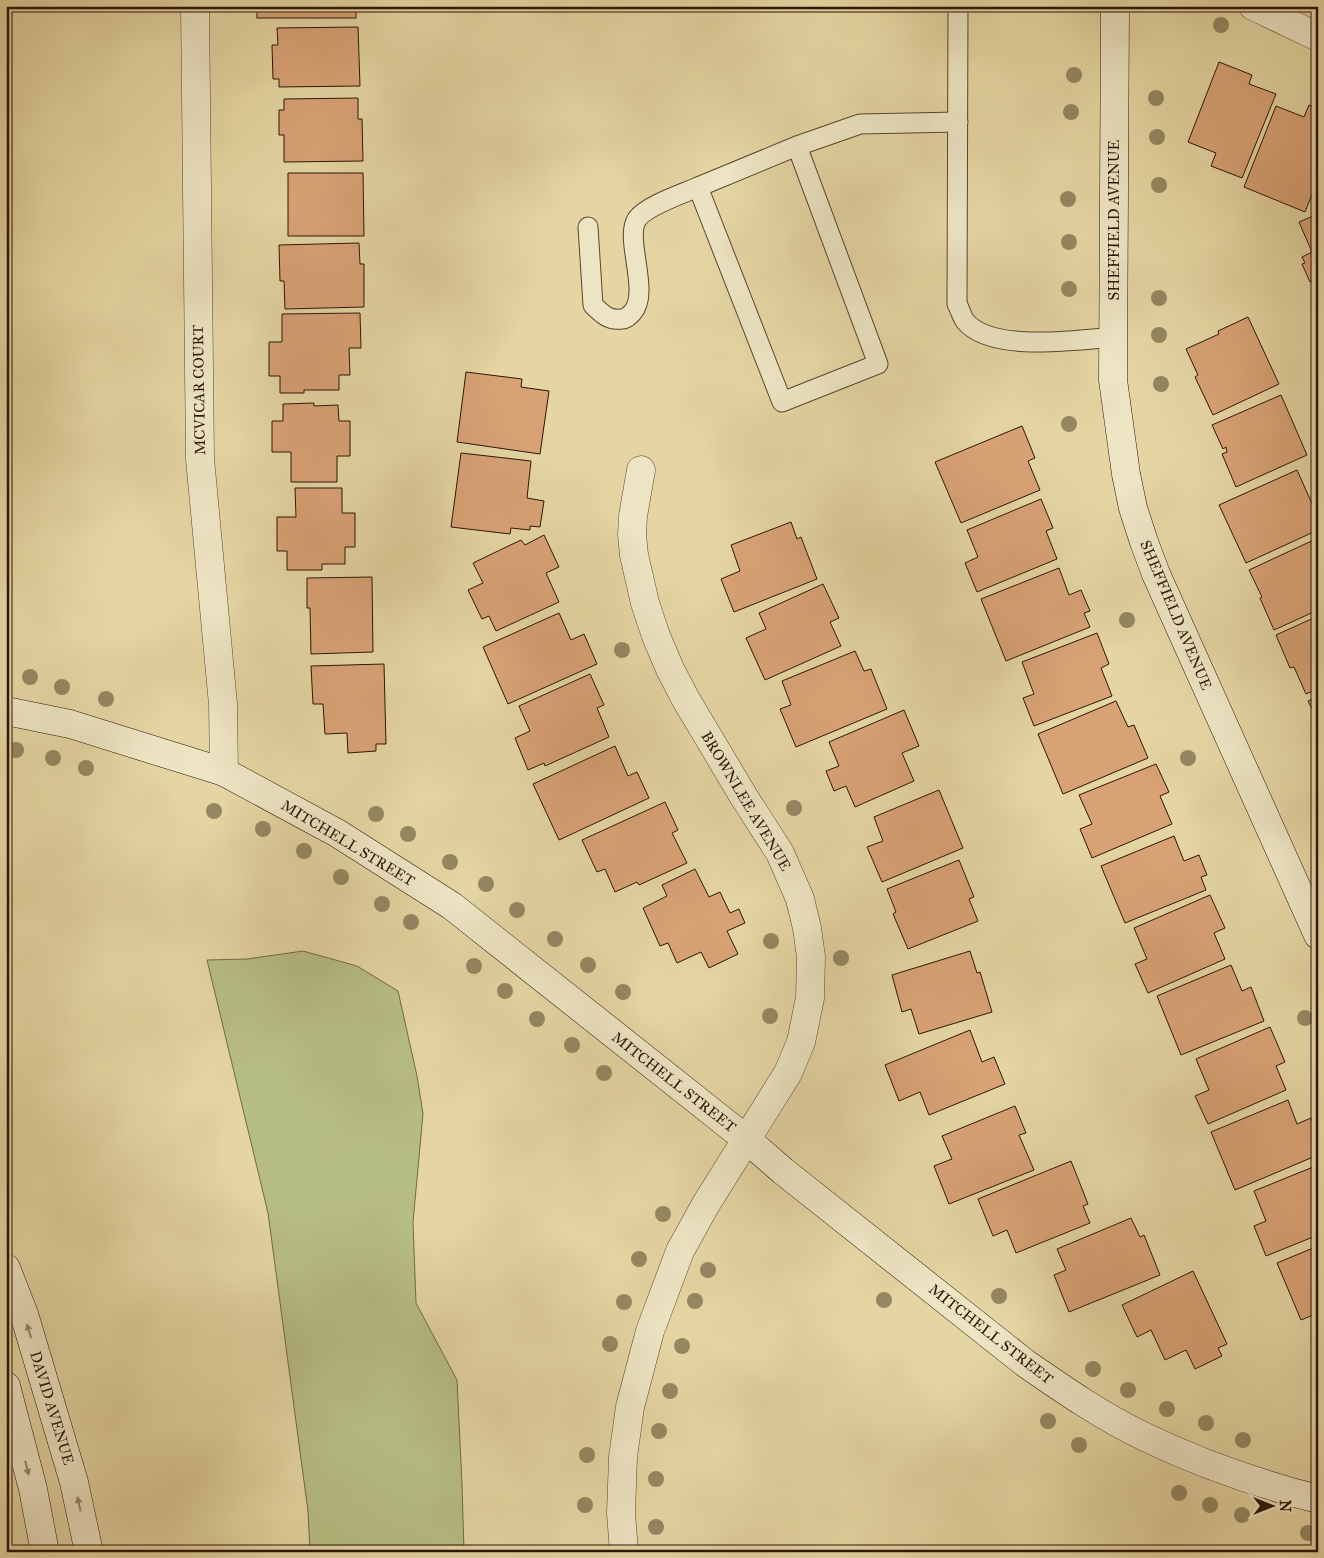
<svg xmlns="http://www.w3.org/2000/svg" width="1324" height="1558" viewBox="0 0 1324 1558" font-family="'IM FELL Great Primer',serif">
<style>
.green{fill:#b6bd83;stroke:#716945}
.building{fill:#d8a275;stroke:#2c1507}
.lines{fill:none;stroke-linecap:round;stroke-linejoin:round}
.lane-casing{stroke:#5a452e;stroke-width:21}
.street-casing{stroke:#5a452e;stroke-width:29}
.secondary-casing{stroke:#2c1507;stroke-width:29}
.lane{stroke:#ede4c3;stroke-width:19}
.street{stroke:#ede4c3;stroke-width:28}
.secondary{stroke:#ede4c3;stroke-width:28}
.tree{fill:#958761}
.oneway{fill:#96876e}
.labels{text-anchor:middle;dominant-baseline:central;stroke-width:4.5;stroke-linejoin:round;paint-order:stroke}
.street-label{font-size:15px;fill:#2c1507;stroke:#ede4c3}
</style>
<rect width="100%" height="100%" fill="#e4d5a2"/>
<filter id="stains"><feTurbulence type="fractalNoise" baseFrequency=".004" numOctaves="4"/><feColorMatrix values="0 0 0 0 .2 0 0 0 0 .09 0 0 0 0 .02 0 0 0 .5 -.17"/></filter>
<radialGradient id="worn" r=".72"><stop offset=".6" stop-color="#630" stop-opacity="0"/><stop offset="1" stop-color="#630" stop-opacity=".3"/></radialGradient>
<path class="green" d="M303,951l54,15 41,25 19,85 6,38 -10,108 3,81 41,77 5,104 2,68h-154l-2,-41 -40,-298 -61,-253 40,-1z"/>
<g class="building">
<rect x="257" y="6" width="99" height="12"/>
<path d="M358,27l2,59 -81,1v-8h-6l-1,-34h6l-1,-17z"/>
<path d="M1219,62l33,13 -3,9 27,10 -34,84 -31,-12 5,-13 -28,-11z"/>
<path d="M358,98v21h4l1,42 -79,1v-27h-5v-25h5v-11z"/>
<path d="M1309,105l9,4v70l-13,33 -61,-25 32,-81 28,11z"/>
<path d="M288,173h75l1,63h-76z"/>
<path d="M1318,214v74l-3,1 -3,-8 -2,1 -8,-18 3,-1 -3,-6 10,-5 -13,-30z"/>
<path d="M359,243l1,21h4v43l-79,2 -1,-28h-4l-1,-36z"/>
<path d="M360,313l1,35h-12l1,27h-11v15h-35v3h-24v-17h-11v-34h13v-28z"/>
<path d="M1248,317l31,67 -66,31 -18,-38 3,-2 -12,-26 33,-15 -1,-3z"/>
<path d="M466,372l56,7 -1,8 28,4 -9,63 -83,-12z"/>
<path d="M1281,395l26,60 -71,32 -14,-33 5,-2 -1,-5 -3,2 -11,-24z"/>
<path d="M314,403v3l24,-1 1,16h11v35h-13v26h-46v-30h-19v-31h11v-17z"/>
<path d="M1022,426l13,32 -7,3 12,29 -79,33 -26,-61z"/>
<path d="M461,453l70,8 -4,37 17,3 -4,26 -10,-1v4l-19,-2 -1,6 -59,-7z"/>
<path d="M1297,470l21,47v13l-72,33 -27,-58z"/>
<path d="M295,488h47v25h13v34h-10v17h-23v6h-35v-19h-10v-34h19z"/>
<path d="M1041,499l12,29 -7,3 11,28 -80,33 -12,-29 13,-6 -11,-27z"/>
<path d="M791,522l6,17 4,-2 16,42 -83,33 -13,-33 19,-8 -9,-26z"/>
<path d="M544,535l15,32 -13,6 13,29 -63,29 -7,-15 -7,3 -14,-29 15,-7 -10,-20 48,-23 4,5z"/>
<path d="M1318,538v72l-44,20 -14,-32 2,-1 -13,-27z"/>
<path d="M1059,568l10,27 12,-5 9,21 -6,2 6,14 -84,34 -25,-62z"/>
<path d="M372,577l1,75 -62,2 -1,-46h-3v-30z"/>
<path d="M823,584l16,34 -9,4 11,24 -76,34 -19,-42 20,-9 -7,-16z"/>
<path d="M559,613l12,27 13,-6 13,30 -89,40 -25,-57z"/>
<path d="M1318,616v73l-12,5 -12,-27 -4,1 -14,-33z"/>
<path d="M1097,633l12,31 -8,4 11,28 -78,30 -11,-28 11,-4 -12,-32z"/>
<path d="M855,651l9,20 7,-2 16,40 -91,38 -16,-38 11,-4 -9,-24z"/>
<path d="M384,664l2,80h-10v7l-28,2 -1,-20 -22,1 -2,-30h-10l-2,-38z"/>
<path d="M590,674l14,31 -7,3 12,29 -64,29 -1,-3 -16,7 -13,-32 15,-7 -11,-25z"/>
<path d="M1318,697v24l-10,-20z"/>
<path d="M1116,701l12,26 6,-2 14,33 -85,36 -25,-60z"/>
<path d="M904,710l15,36 -17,7 12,28 -59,26 -9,-21 -12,5 -8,-20 13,-5 -10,-24z"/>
<path d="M615,746l13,30 9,-4 12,26 -90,42 -26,-56z"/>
<path d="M1156,764l13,28 -9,4 12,28 -80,34 -12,-29 12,-5 -13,-29z"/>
<path d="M939,790l24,58 -81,34 -15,-35 16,-6 -9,-24z"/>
<path d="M665,802l13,28 -6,3 15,30 -48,22 -2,-3 -22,10 -10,-23 -8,3 -15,-32z"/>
<path d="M1174,836l10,25 15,-6 8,20 -6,2 5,13 -81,33 -24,-57z"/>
<path d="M959,860l15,37 -5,2 9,22 -70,28 -15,-35 3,-2 -9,-23z"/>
<path d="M695,869l14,28 11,-5 10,21 9,-4 6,14 -18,8 11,23 -29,14 -8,-16 -24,11 -9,-20 -8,3 -17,-38 24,-12 -5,-11z"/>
<path d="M1210,895l15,33 -11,5 11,26 -77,34 -13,-29 12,-5 -13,-31z"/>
<path d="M970,951l7,22 3,-1 12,40 -73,22 -8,-25 -9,3 -10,-37z"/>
<path d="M1231,965l11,26 9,-4 13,34 -83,34 -24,-59z"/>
<path d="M1270,1027l15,35 -9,4 10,24 -78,34 -13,-28 14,-6 -13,-31z"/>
<path d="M970,1030l12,32 12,-5 11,27 -76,31 -9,-23 -21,9 -14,-36z"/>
<path d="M1288,1100l9,24 14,-6 7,18v5l-3,2 3,7v5l-83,35 -24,-58z"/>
<path d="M1015,1106l11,27 -7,2 15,35 -85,34 -15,-38 18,-7 -10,-23z"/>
<path d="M1071,1161l17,43 -5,2 7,17 -74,30 -9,-23 -14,6 -15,-37z"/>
<path d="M1318,1165v70l-52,21 -12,-30 12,-5 -12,-30z"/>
<path d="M1131,1218l9,19 4,-2 16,40 -91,37 -15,-37 12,-5 -9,-21z"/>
<path d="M1318,1246v67l-17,7 -24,-57z"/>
<path d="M1193,1271l34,73 -9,4 4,8 -27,13 -9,-19 -21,10 -14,-30 -14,7 -15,-32z"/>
</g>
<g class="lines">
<g class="lane-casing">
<g id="lane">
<path d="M958,6l-1,298c3,5 5,13 8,17 26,32 112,19 149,16"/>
<path d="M797,146l81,218 -96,38 -84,-215 99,-41 63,-22 98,-2"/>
<path d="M588,227l5,78c9,9 16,16 29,14 5,0 6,-3 10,-6 19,-20 -8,-74 5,-94 9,-13 45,-25 61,-32"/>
</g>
</g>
<g class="street-casing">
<g id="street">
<path d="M195,6l5,453 23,245 1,68"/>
<path d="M1253,6l65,31"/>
<path d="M624,1552l-3,-39 2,-56 7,-50 20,-76 30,-80 26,-47 82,-131 13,-31 9,-44 1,-41 -4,-29 -7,-29 -20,-46 -36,-56 -59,-99 -15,-29 -14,-33 -11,-33 -11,-48 -2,-20 1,-19 8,-46"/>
</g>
</g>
<g class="secondary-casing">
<g id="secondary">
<path d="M1115,6l-2,374 13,94 7,34 11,34 12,32 162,361"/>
<path d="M6,711l64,13 154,48 113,61 115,73 294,233 37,32 242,192c39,27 78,54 120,74 56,27 114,47 173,62"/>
<path d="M6,1268l18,46 50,168 15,70"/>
<path d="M6,1386l27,103 12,63"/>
</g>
</g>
<use href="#lane" class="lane"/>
<use href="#street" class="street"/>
<use href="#secondary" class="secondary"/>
</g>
<g class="tree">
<circle cx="1221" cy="25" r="8"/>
<circle cx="1074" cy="75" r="8"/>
<circle cx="1156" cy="98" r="8"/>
<circle cx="1071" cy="112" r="8"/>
<circle cx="1157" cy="137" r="8"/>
<circle cx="1159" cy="185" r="8"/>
<circle cx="1068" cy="199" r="8"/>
<circle cx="1069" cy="242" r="8"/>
<circle cx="1069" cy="289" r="8"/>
<circle cx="1159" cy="298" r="8"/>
<circle cx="1159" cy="335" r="8"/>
<circle cx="1161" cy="384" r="8"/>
<circle cx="1069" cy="424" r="8"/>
<circle cx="1127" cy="620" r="8"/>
<circle cx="622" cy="650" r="8"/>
<circle cx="30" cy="677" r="8"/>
<circle cx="62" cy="687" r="8"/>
<circle cx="106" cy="699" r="8"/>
<circle cx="16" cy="750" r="8"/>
<circle cx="53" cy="758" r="8"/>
<circle cx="1188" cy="758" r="8"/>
<circle cx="86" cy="768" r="8"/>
<circle cx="794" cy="808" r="8"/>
<circle cx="214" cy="811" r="8"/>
<circle cx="376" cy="814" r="8"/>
<circle cx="263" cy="829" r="8"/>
<circle cx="408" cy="834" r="8"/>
<circle cx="304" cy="851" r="8"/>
<circle cx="450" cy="862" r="8"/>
<circle cx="341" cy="877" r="8"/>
<circle cx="486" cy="884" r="8"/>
<circle cx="382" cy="904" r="8"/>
<circle cx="517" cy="910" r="8"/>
<circle cx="411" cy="922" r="8"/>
<circle cx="555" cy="939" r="8"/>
<circle cx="771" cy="941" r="8"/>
<circle cx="841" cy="958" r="8"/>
<circle cx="588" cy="965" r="8"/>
<circle cx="474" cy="966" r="8"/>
<circle cx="505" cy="991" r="8"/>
<circle cx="623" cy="992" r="8"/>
<circle cx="770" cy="1016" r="8"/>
<circle cx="1305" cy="1018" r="8"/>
<circle cx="537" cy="1019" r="8"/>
<circle cx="572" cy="1045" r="8"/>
<circle cx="604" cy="1073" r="8"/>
<circle cx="663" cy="1214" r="8"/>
<circle cx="639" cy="1259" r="8"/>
<circle cx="708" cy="1270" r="8"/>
<circle cx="999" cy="1296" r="8"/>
<circle cx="884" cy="1300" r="8"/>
<circle cx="695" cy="1301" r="8"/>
<circle cx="624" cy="1302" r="8"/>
<circle cx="610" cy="1344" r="8"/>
<circle cx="682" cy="1346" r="8"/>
<circle cx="1093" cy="1369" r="8"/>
<circle cx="1128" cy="1390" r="8"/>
<circle cx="670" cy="1391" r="8"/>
<circle cx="1167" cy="1409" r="8"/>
<circle cx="1048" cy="1421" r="8"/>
<circle cx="1206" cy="1423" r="8"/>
<circle cx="659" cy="1431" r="8"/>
<circle cx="1243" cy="1440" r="8"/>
<circle cx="1079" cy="1445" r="8"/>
<circle cx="587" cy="1455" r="8"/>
<circle cx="656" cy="1479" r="8"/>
<circle cx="1179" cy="1493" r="8"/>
<circle cx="585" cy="1505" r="8"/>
<circle cx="1210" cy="1505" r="8"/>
<circle cx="1242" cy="1515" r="8"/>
<circle cx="656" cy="1527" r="8"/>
<circle cx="1308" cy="1533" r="8"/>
</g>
<defs><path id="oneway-solid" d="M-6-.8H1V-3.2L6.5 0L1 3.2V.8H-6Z" transform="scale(1.25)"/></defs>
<g class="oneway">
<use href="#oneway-solid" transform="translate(29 1331) rotate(-107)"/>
<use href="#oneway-solid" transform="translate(27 1468) rotate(76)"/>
<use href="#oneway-solid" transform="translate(79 1504) rotate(-102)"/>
</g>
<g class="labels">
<g class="street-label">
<text transform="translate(1114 220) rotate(-90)">SHEFFIELD AVENUE</text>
<text transform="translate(199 390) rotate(-91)">MCVICAR COURT</text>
<text transform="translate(1176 615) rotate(67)">SHEFFIELD AVENUE</text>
<text transform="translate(746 801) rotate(59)">BROWNLEE AVENUE</text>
<text transform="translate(348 843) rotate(31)">MITCHELL STREET</text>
<text transform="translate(674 1082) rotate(38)">MITCHELL STREET</text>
<text transform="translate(991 1334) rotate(38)">MITCHELL STREET</text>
<text transform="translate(52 1408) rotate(73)">DAVID AVENUE</text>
</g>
</g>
<rect width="1324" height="1558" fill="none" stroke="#e4d5a2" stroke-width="25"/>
<rect x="8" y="8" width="1309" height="1543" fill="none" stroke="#2c1507" stroke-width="2.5"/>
<rect x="12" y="12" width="1299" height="1533" fill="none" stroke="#2c1507"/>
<g transform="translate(1272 1506) rotate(90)" stroke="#ede4c3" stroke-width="4" paint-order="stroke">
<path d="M0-4L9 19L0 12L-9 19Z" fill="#2c1507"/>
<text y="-8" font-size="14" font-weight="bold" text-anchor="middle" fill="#2c1507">N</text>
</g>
<rect width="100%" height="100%" filter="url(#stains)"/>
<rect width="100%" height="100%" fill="url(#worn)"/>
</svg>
